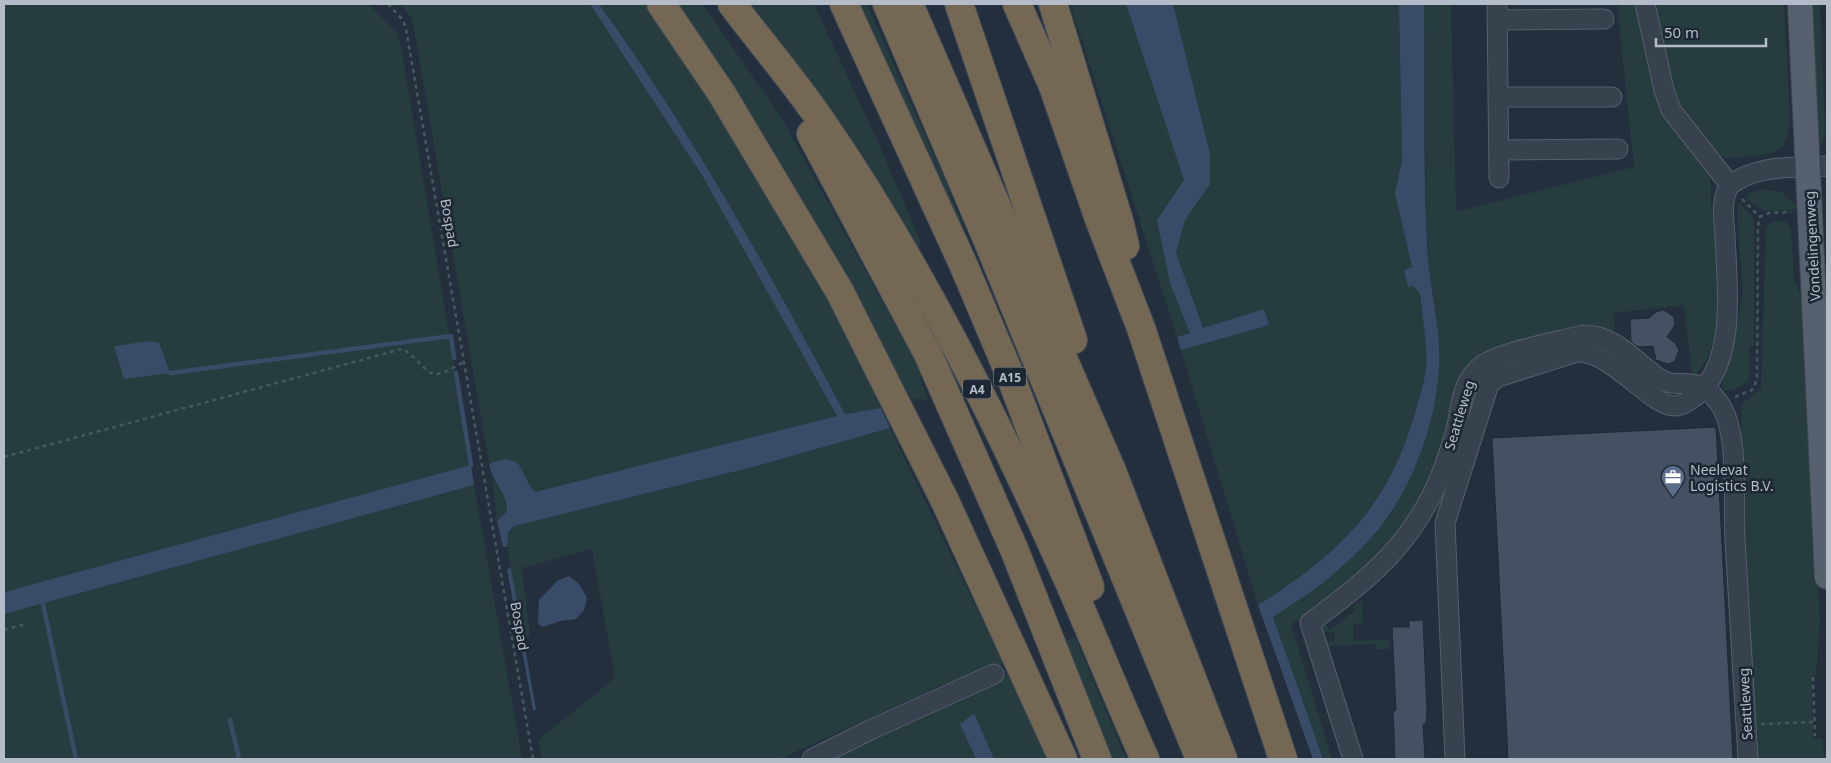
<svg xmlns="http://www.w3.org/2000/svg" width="1831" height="763" viewBox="0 0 1831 763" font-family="'Noto Sans',sans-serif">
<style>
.green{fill:#263c3f}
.water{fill:#394c67}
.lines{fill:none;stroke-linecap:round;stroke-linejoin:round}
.stream{stroke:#394c67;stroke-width:4.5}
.building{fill:#455162;stroke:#1f2835}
.minor-casing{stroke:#565f6c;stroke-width:21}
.major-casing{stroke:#414a57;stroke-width:26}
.highway-casing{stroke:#434c59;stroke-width:30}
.path{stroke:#44595c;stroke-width:2.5;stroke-dasharray:4 4;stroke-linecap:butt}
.minor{stroke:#38414e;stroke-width:19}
.major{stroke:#56606e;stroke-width:24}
.highway{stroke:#746855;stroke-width:28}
.labels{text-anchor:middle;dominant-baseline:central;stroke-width:5;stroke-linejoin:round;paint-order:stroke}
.shield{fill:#1d2633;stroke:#878f9c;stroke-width:1}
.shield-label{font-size:12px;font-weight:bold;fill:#b4bcc9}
.street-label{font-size:14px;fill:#b4bcc9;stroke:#1d2633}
.poi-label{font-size:14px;fill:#b4bcc9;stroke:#1d2633;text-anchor:start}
</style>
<rect width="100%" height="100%" fill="#242f3e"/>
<g class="green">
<path d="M4,4h365l29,30 4,18 69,413 -467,127z"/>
<path d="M399,4h191l113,173 134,239 -302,76c-21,-19 -5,-38 -46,-29l-77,-445z"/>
<path d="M599,4h47l104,154 64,108 67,142 -36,6c-75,-141 -152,-280 -246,-410z"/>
<path d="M671,4h32l82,120 138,252 -3,2 9,22 -17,-1 -51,-89z"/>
<path d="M752,4h62l68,147 39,92 -4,9 -91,-146z"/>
<path d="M852,4h15l78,176 31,79z"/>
<path d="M1070,4h329l3,156 -6,33 16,75 -8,2 4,16 5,-1 7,8c2,23 8,53 6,76 -2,14 -7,30 -11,44 -27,93 -77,142 -157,192l-77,-255 88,-25 -5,-16 -87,28z"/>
<path d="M1424,4h27l5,208 178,-45 -17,-163h18l23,98c12,27 38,45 50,72 5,9 2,20 3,30 7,51 21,127 -14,170h-5l-8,-69 -70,8 1,21 -142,27c-20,19 -19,49 -27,74 -12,36 -27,76 -52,106 -17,20 -41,40 -62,56 -13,10 -26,22 -41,27l41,135h-9l-51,-142 56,-38 43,-42 22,-27 20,-39 26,-105 -3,-54 -8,-48 -2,-44z"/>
<path d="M1653,4h131l6,116c-3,34 -16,33 -44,37 -10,1 -17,3 -27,-2 -15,-9 -38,-42 -45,-58z"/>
<path d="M1809,4h11l5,130 -4,11 -6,5z"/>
<path d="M1762,189l20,3 16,16 -4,2c-24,1 -30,5 -49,-13l7,-5z"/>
<path d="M1739,203l14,13 1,7v123l-5,1c0,18 7,34 -13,41 -5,1 -8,3 -12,2l-2,-8 8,-25 13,-63 -6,-80z"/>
<path d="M1785,221l6,7 3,52 12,28 14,314 -4,53 -4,1 1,62h9l3,21h-68l-17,-316 2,-39 19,-16 5,-160 5,-6z"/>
<path d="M890,428l113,235 -20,10 -38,11 -165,75h-238l-4,-19 77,-62 -23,-129 -70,19 8,66 -6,6 -17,-93 1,-15 6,-6 243,-60z"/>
<path d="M492,478l16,23 -1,10 -10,10z"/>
<path d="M474,485l48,274h-518v-145z"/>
<path d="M1362,600l1,23 -10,1v17l36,-1 1,9h-13l-1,-5 -48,2v11l-4,-15 11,-1v-9h-12v-11l7,9 25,-19 -2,-4z"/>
<path d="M1075,637l51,122h-16l-46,-117z"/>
<path d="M1008,675l40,84h-54l-20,-46 -14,11 16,35h-156z"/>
</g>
<g class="water">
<path d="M590,4h9c94,130 171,269 246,410l36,-6 9,20 -133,38 -243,60 -6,6 -1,15h-4l-6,-26 10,-10c1,-18 -16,-29 -18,-48l18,-4 11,4 13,25 4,4 302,-76 -134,-239z"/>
<path d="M1126,4h47l37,150v30l-25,36 -9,33 27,75 61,-19 5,15 -6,3 -82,23 -4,-13 13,-4 -20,-50 -13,-63 27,-40z"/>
<path d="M1399,4h25c1,80 -1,161 3,242 2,40 14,80 12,120 -2,48 -20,103 -46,143 -16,26 -41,49 -64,69 -17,15 -38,26 -56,39l50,142h-10l-55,-154c81,-51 130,-98 157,-192 4,-14 9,-30 11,-44 2,-23 -4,-53 -6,-76l-7,-7 -5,1 -4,-17 8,-3 -17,-74 7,-33z"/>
<path d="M151,341l8,2 11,30 -46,6 -10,-33z"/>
<path d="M471,465l3,20 -470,129v-22z"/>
<path d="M511,568l25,142h-3l-26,-141z"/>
<path d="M569,576l10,8 8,14 -3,12 -8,9 -16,2 -17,6 -5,-3 1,-24 18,-19z"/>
<path d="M974,713l20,46h-18l-16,-35z"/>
</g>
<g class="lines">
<g class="stream">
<path d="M170,373l281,-37 3,22"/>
<path d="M456,373l15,92"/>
<path d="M43,604l33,155"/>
<path d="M230,720l9,39"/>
</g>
</g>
<g class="building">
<path d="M1664,310l10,7 1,8 -8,12 8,6 4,7 -4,11 -7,3 -12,-4 -3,-14 -15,1 -7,-5 -1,-23 19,-1 7,-6z"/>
<path d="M1716,427l17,332h-225l-16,-321z"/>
<path d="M1423,620l4,91 -1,13h-3l2,35h-30l-2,-48 3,-1 -4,-83h17v-6z"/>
</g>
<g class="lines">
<g class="minor-casing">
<g id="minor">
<path d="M1497,4l2,174"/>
<path d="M1497,20l107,-1"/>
<path d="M1498,97h114"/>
<path d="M1499,150l119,-1"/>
<path d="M1730,185c28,-21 64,-17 97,-19"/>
<path d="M812,759l58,-29 124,-56"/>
<path d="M1353,759l-43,-136c61,-46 104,-79 133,-153 4,-11 8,-24 12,-36 6,-22 5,-50 24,-66 17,-16 79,-26 104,-33 30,-1 51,25 74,42 22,16 39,-7 62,26 21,28 14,101 16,137 4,73 9,146 13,219"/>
<path d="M1455,759l-10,-236 44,-139 9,-7 79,-25c34,-2 74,55 98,54 8,0 17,-7 23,-12 39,-34 29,-111 27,-157 -1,-18 -5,-37 5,-52l-59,-75 -7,-20 -19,-86"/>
</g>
</g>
<g class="major-casing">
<path id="major" d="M1800,4l27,573"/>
</g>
<g class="highway-casing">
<g id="highway">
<path d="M661,4l61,90 118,198 105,209 118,258"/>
<path d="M732,4c30,40 64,79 92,121 94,137 169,288 237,439 29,64 55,131 84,195"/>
<path d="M844,4l119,260 47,111 80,212"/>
<path d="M887,4l100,235 213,520"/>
<path d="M909,4l203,467 111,288"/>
<path d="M959,4l114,336"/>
<path d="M1017,4l36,82 46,133 42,109 142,431"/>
<path d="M1053,4l67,220 5,22"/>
<path d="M811,134l117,220 86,195 83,210"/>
</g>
</g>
<g class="path">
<path d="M388,4l15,16 3,9 127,730"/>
<path d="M1742,199l18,18"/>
<path d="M1735,397l17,-7 5,-10 1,-154 2,-9 9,-4 22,-1"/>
<path d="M4,457l398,-108c13,5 23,25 33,25 9,0 21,-8 29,-12"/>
<path d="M4,630l21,-6"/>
<path d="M1813,677l2,59"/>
<path d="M1761,724l54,-2"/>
</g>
<use href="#minor" class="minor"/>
<use href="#major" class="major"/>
<use href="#highway" class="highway"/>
</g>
<defs>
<g id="office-pin" transform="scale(1.25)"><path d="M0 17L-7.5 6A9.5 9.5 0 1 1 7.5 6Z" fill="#5c6f8a" stroke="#1d2633"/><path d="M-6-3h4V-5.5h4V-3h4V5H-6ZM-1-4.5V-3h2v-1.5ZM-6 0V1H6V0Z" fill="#fff"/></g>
</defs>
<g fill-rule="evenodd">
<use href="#office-pin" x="1673" y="477"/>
</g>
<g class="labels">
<g class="shield">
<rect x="994" y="367.5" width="32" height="19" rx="4"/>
<rect x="963" y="379.5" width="28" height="19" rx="4"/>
</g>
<g class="shield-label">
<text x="1010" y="377">A15</text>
<text x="977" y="389">A4</text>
</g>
<g class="street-label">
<text transform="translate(450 223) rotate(80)">Bospad</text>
<text transform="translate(1812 246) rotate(-93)">Vondelingenweg</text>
<text transform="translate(1459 415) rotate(-73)">Seattleweg</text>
<text transform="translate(520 626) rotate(80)">Bospad</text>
<text transform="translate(1745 704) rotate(-93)">Seattleweg</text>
</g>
<g class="poi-label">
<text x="1690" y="469">Neelevat<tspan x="1690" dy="16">Logistics B.V.</tspan></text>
</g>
</g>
<rect width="1831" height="763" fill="none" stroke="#b4bcc9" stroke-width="10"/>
<path d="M1656 38v8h110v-8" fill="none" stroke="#b4bcc9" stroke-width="2.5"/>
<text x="1664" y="38" font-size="15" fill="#b4bcc9" stroke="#1d2633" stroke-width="4" paint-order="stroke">50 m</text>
</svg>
